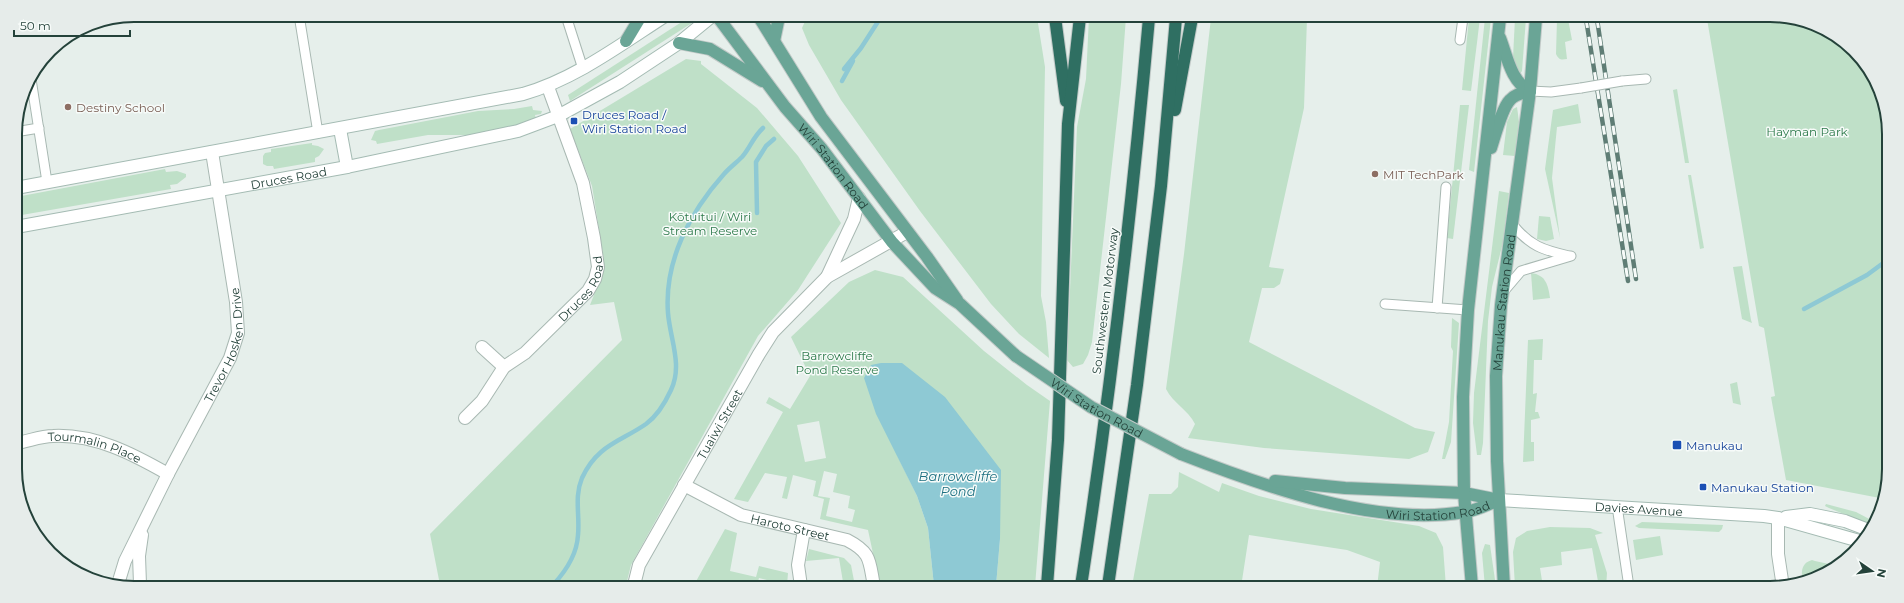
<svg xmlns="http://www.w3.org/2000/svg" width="1904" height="603" viewBox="0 0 1904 603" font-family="Montserrat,sans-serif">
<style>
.green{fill:#bfe0c8;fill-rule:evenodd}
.water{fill:#8ec9d4}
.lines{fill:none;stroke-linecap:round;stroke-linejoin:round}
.stream{stroke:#8ec9d4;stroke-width:4.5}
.service-casing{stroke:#a8b8b2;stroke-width:11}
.minor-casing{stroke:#a8b8b2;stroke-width:14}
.secondary-casing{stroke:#a4bbb3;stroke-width:14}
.primary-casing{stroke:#c2cac8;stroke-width:14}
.motorway-casing{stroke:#c2cac8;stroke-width:14}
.service{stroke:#fff;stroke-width:9}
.minor{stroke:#fff;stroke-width:12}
.secondary{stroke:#fff;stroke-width:12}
.primary{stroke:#6aa596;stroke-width:12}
.motorway{stroke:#2f6f62;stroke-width:12}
.rail-casing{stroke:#5f7d75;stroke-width:4.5}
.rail{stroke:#f7fbf9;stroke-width:3;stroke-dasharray:9;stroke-linecap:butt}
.service-bridge-casing{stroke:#a8b8b2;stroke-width:11;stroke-linecap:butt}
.primary-bridge-casing{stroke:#c2cac8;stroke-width:14;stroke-linecap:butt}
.service-bridge{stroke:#fff;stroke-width:9}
.primary-bridge{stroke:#6aa596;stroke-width:12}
.education-dot{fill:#8d6e63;stroke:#f7fbf9;stroke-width:1.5}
.transit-dot{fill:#1a4fb4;stroke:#f7fbf9;stroke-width:1.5}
.labels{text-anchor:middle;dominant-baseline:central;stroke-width:3;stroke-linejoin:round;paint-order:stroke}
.education-label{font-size:12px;fill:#785e54;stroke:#f7fbf9;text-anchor:start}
.transit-label{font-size:12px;fill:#164399;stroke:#f7fbf9;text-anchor:start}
.park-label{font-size:12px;fill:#2d7a4b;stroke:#f7fbf9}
.street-label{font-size:12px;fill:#24423a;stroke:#f7fbf9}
.water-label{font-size:13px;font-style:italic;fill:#1c6f80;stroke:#f7fbf9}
.rim{fill:none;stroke:#24423a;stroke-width:2}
</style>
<rect width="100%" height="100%" fill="#e6efeb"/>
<g class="green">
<path d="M691,16l3,1 1,4 -125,80 -2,-6z"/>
<path d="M807,17h230l8,50 -4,229 5,26 3,36 -30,-24 -28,-30 -71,-93 -79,-111 -32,-55 -7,-17z"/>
<path d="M1089,17h37l-5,67 -29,258 -4,13 -5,9 -10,3 -6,-7 10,-233 9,-48z"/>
<path d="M1211,18h96l-3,90 -35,159 15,2 -4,15 -6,4h-12l-13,54 166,86 20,4 -7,20 -19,7 -145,-11 -76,-10 7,-14c-7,-14 -22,-21 -29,-35l18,-135z"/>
<path d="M1469,18h11l-9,73 -9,-1z"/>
<path d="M1485,18h6l-17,154 -5,-2z"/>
<path d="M1515,18h11l-4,53 -3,5 -6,-18z"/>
<path d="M1557,19h11l4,21 -7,2 2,17c-6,1 -8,1 -11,-5z"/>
<path d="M1707,19h94l58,36 28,56 -2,388 -99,-19 -15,-83 4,-1 -11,-68 -5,-2z"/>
<path d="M686,59l15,2v3l56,44 41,48 43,67 -43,67 -40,46 -127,229 -5,20h-186l-10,-51 192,-194 -8,-38 -24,3 13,-33 1,-12 -12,-74 -22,-57z"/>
<path d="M1677,89l12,74h-4l-12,-73z"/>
<path d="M1578,104l3,19 -24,4 -5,51 8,60 -15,-69 8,-59z"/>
<path d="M1460,105h9l-16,134 -6,-1z"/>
<path d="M532,106l1,4 9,1 -1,3 -6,1 1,4 -20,7 -48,9h-40l-51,9 -1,-3 -5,-1 4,-9 4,-1 99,-19 36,-2z"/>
<path d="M1517,107l2,15 -4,34 -12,-1 4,-33 6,-13z"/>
<path d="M312,143v2l6,1 6,3 -5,7 -4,2v4l-41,7 -1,-3h-6l-4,-2v-8l2,-3 6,-1v-3z"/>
<path d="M165,169l1,3 11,-1 9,3v3l-9,7 -7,1 1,4 -155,27v-19z"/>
<path d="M1688,175h3l13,73 -4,1z"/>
<path d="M1499,191l10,2 -6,49 -11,45 -4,34 -5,122 -2,12h-4l-4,-32 1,-30z"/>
<path d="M1539,216l11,1 4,22 -8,2 -9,-2z"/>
<path d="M1742,266l9,54 1,3 -10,-4 -9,-52z"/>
<path d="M875,270l28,7 81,74 43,34 23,16 -15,185h-39l4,-47 -103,-84 20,41 11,32 6,58h-54l-12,-56 -48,-11 4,-20 -11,-3 3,-15 -23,-6 -6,24 -5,-1 5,-21 -22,-4 -17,29 -14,-3 49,-87 -17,-9 3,-6 21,12 20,-33 -19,-39 58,-55zM819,421l7,37 -21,4 -8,-37zM824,471l13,3 -4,18 17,4 -2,12 7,2 -3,12 -26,-6 4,-18 -12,-2z"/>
<path d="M1531,273c15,2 17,12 19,25l-17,2z"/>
<path d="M1452,318l7,5 -8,119 -6,17h-3l7,-37 4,-71 -2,-4z"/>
<path d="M1543,339l-1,21h-8l-1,34 4,-1 -2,19h3l2,6 -9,2v22h3v19l-11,1 5,-122z"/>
<path d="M1737,382l4,23 -8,-2 -3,-19z"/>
<path d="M1179,472l40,20 3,-9 37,13 52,13 108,17 17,7 7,14 3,40h-69l3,-25 -33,-12 -98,-15 -8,52 -109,-1 17,-92h22l7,-7z"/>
<path d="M1826,504l30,8 19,10 -2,4 -44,-18 -4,-2z"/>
<path d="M1642,522l81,3 -1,4 -3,3 -80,-4 -4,-2z"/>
<path d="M1550,527l40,1 13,5 -8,2 12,38 -1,14h-7l-7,-39 -31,4 1,13 -22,3 3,19h-28l-2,-35 3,-14 11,-7z"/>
<path d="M725,529l12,4 -7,38 26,6 3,-11 29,7 -1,12 -28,-7 -2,7h-63z"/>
<path d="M1660,536l3,19 -27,5 -3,-20z"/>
<path d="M1485,544l5,1 6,42h-11l-3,-34z"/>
<path d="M809,549l35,9 7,7 4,21h-9l-1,-4h-2l-4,-24 -33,3z"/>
<path d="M1812,560l3,1 23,5 -23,13 -12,3c-2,-10 -2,-19 9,-22z"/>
</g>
<path class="water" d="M881,363h21l43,34 56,73 -1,69 -4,47h-62l-6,-58 -11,-32 -41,-82 -12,-36 7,-13z"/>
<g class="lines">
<g class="stream">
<path d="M844,69l17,-21 20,-31"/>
<path d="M842,81l11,-20"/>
<path d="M757,213l-1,-51 10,-16 8,-7"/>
<path d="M1804,309l63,-34 19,-14"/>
<path d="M553,585c13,-14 24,-31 25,-50 2,-20 -4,-38 4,-57 15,-33 38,-36 64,-54 11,-8 19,-21 25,-34 12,-25 -1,-51 -3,-77 -4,-52 22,-101 56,-139 5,-6 12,-11 18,-17 8,-9 11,-20 21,-29"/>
</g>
<g class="service-casing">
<g id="service">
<path d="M299,15l19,118"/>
<path d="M566,16l17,53"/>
<path d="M1460,40l3,-22"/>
<path d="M31,79l16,103"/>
<path d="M1622,81l24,-2"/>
<path d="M1530,91l21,1 30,-4"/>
<path d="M15,132l24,-4"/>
<path d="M1513,225c17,21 30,25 56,31"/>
<path d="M1504,291l17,-20 50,-15"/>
<path d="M1385,304l83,6"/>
<path d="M1437,308l9,-121"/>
<path d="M1617,506l12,81"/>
</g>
</g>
<g class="minor-casing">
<g id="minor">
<path d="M827,277l27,-58 5,-21"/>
<path d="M482,347l22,20"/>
<path id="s1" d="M465,418l17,-17 22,-34 21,-14 63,-62 7,-12 3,-12 -4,-29 -11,-55 -35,-96"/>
<path id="s2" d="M17,443c12,-2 24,-7 36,-7 42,-2 80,18 115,38"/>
<path id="s3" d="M684,485l57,30 106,25c25,13 22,21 27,46"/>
<path d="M1778,518v36l5,33"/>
<path id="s4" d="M118,584l7,-23 43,-87 62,-116 8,-25 -2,-31 -24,-150"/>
<path d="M140,584l-1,-28 3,-21"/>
<path id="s5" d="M634,585l5,-20 120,-211 14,-22 54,-55 80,-45"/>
<path d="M801,586l-3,-21 6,-35"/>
</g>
</g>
<g class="secondary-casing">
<g id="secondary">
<path d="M340,129l7,38"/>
<path d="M16,188l507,-94c52,-15 97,-49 142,-78"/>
<path id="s6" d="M16,227l331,-60 171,-36 40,-15 62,-34 59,-39 33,-27"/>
<path id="s7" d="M1499,500l265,16 14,2 85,24"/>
<path d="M1786,517l24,-3 35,7 26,10"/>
</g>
</g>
<g class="primary-casing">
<g id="primary">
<path id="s8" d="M717,16l68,91 37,42 70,93 43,46 25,16 56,52"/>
<path d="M759,17l62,100 106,140 30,43"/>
<path d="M1500,38c7,18 11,44 30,53"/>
<path d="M626,41l15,-25"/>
<path d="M774,41l5,-24"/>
<path d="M679,43l31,6 52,32"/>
<path d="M1491,148c4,-12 11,-40 19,-48 5,-6 13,-7 20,-9"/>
<path id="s9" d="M1181,454c82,32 195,73 283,58 12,-1 24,-8 35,-12"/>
<path d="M1275,481l70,7 119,5 35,7"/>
<path d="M1472,587l-8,-94 -1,-96 5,-87 32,-292"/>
<path id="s10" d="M1504,587l-7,-126 -1,-85 5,-71 29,-214 6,-73"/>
</g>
</g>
<g class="motorway-casing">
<g id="motorway">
<path d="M1055,17l11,84"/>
<path d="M1175,110l17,-92"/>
<path d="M1047,586l11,-146 10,-316 12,-107"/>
<path d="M1081,586c29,-189 51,-378 68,-568"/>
<path d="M1108,586l29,-201 24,-199 15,-168"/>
</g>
</g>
<use href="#service" class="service"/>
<use href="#minor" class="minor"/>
<use href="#secondary" class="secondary"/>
<use href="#primary" class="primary"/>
<use href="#motorway" class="motorway"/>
<g class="rail-casing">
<g id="rail">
<path d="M1586,19l42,262"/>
<path d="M1597,19l39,260"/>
</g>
</g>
<use href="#rail" class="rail"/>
<g class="service-bridge-casing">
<path id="service-bridge" d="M1581,88l41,-7"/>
</g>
<g class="primary-bridge-casing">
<g id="primary-bridge">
<path id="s11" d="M1016,356l75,51 90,47"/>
</g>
</g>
<use href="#service-bridge" class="service-bridge"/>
<use href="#primary-bridge" class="primary-bridge"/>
</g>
<g class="education-dot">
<circle cx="68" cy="107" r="4"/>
<circle cx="1375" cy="174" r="4"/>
</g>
<g class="transit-dot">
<rect x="570" y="117" width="8" height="8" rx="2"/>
<rect x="1672" y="440" width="10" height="10" rx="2"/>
<rect x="1699" y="483" width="8" height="8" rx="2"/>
</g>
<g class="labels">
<g class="education-label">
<text x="76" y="107">Destiny School</text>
<text x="1383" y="174">MIT TechPark</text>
</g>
<g class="transit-label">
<text x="582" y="114">Druces Road /<tspan x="582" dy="14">Wiri Station Road</tspan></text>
<text x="1686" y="445">Manukau</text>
<text x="1711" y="487">Manukau Station</text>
</g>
<g class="park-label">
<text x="1807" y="131">Hayman Park</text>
<text x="710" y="216">Kōtuitui / Wiri<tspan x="710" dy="14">Stream Reserve</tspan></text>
<text x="837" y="355">Barrowcliffe<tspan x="837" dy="14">Pond Reserve</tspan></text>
</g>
<g class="street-label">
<text stroke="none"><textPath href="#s8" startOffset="190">Wiri Station Road</textPath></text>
<text stroke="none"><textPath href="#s6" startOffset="277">Druces Road</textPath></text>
<text stroke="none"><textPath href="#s1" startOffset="177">Druces Road</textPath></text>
<text transform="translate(1105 301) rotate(-83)">Southwestern Motorway</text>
<text stroke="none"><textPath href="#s10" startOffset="285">Manukau Station Road</textPath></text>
<text stroke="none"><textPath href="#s4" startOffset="264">Trevor Hosken Drive</textPath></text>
<text stroke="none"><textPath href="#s11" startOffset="96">Wiri Station Road</textPath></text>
<text stroke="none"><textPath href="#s5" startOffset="183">Tuaiwi Street</textPath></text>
<text stroke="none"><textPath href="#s2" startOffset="80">Tourmalin Place</textPath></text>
<text stroke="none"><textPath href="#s9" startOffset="266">Wiri Station Road</textPath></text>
<text stroke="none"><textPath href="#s7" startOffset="140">Davies Avenue</textPath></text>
<text stroke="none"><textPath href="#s3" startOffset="115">Haroto Street</textPath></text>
</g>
<g class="water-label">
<text x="958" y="476">Barrowcliffe<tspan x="958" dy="15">Pond</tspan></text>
</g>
</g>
<path d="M0 0H1904V603H0ZM134 22H1770A112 112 0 0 1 1882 134V469A112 112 0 0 1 1770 581H134A112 112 0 0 1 22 469V134A112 112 0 0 1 134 22Z" fill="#e6ecea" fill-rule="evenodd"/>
<path class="rim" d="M134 22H1770A112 112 0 0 1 1882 134V469A112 112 0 0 1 1770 581H134A112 112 0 0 1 22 469V134A112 112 0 0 1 134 22Z"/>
<g transform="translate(1872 571) rotate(103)" stroke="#f7fbf9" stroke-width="3" paint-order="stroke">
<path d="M0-3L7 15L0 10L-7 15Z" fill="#24423a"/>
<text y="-6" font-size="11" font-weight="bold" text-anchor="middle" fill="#24423a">N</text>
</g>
<path d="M14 30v6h116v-6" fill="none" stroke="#24423a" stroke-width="2"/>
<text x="20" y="30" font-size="12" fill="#24423a" stroke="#f7fbf9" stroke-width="3" paint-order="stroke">50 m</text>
</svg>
